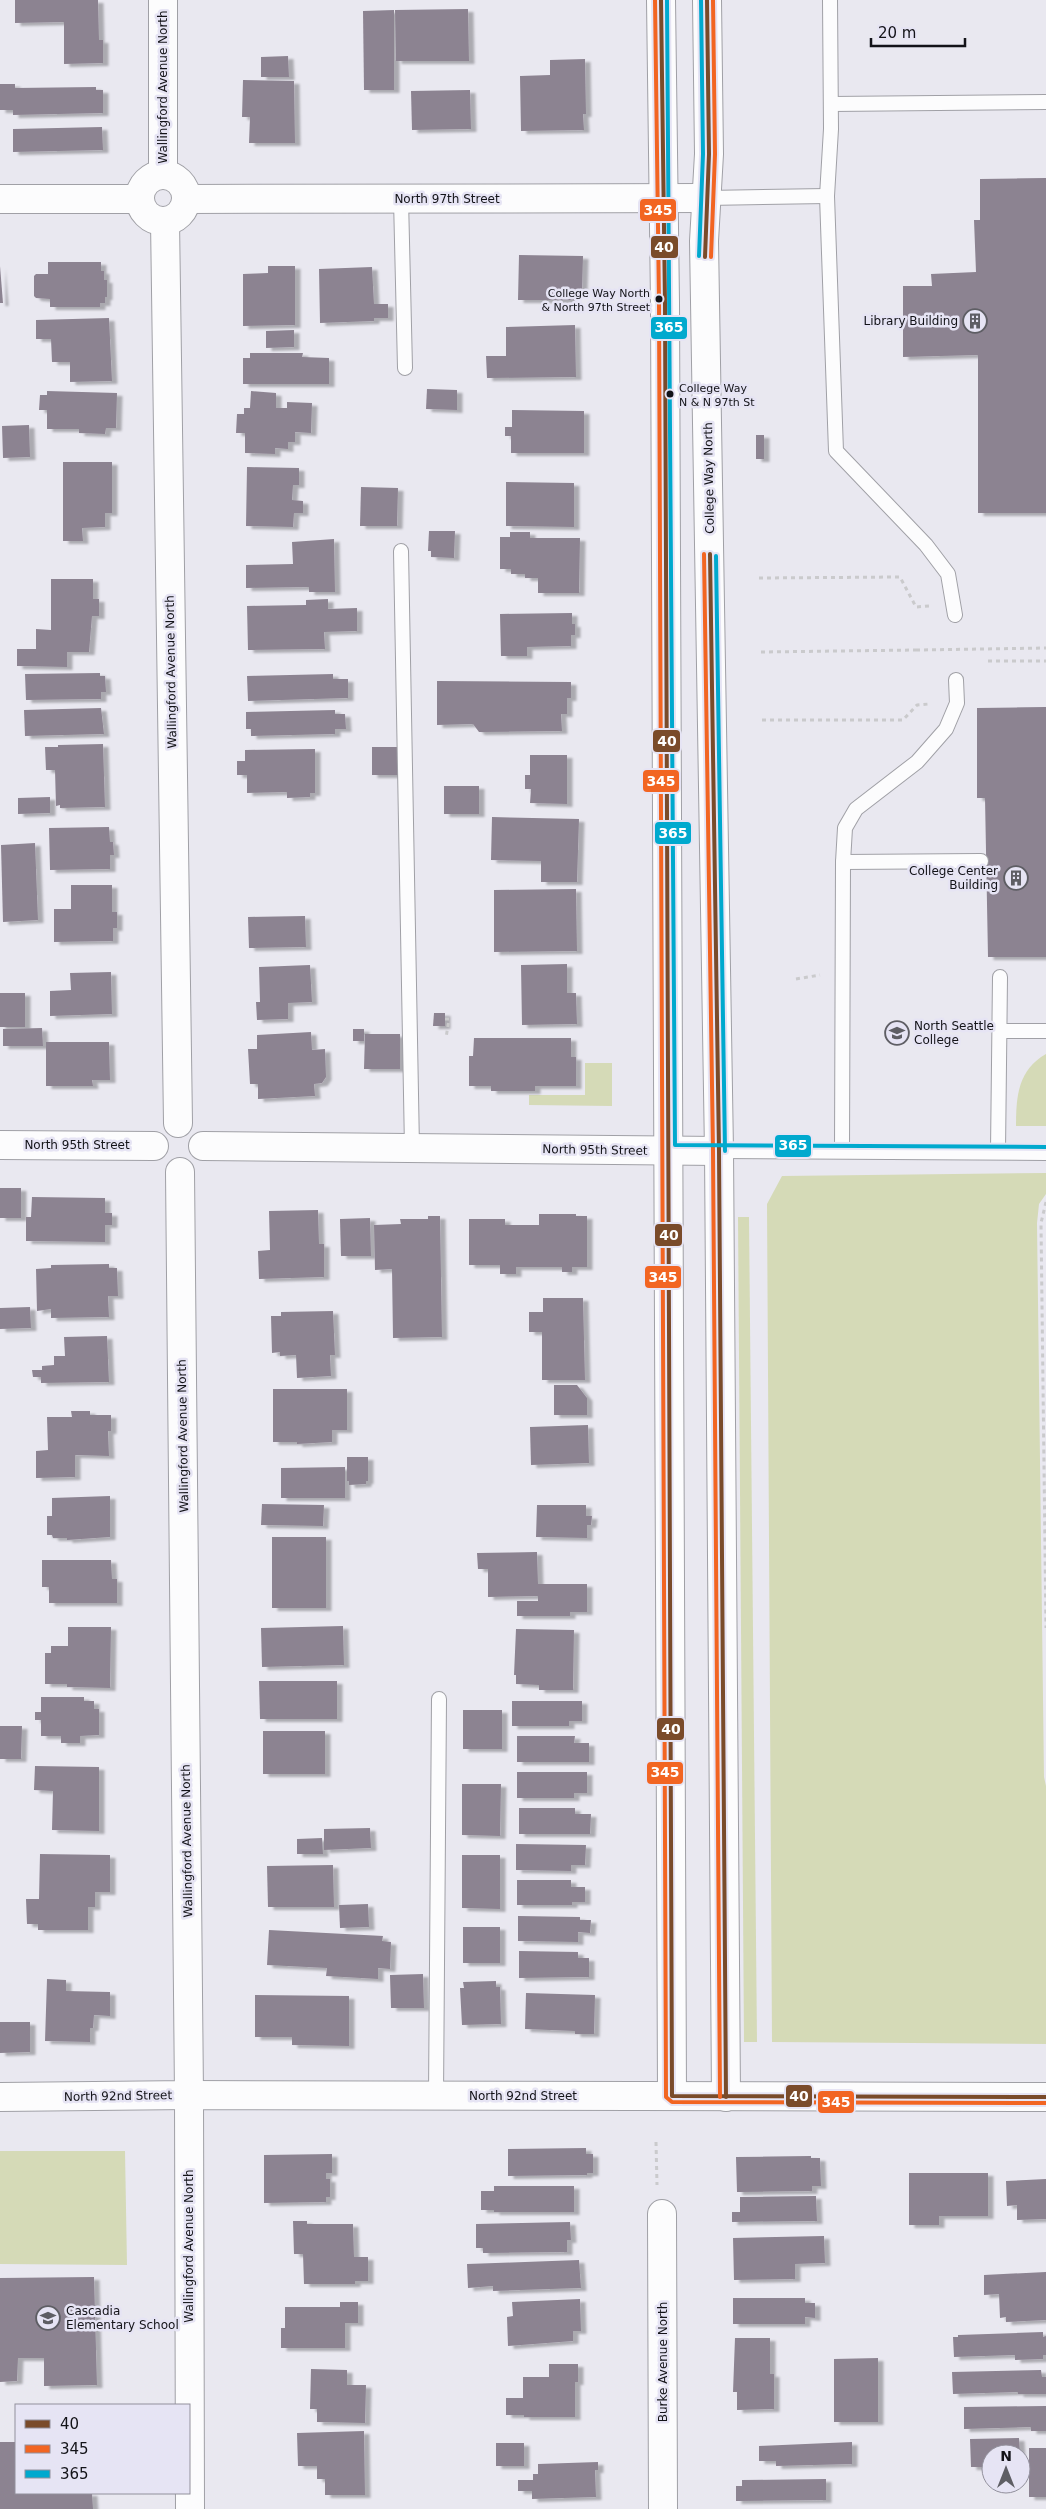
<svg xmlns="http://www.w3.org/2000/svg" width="1046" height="2509" viewBox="0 0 1046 2509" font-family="'DejaVu Sans',sans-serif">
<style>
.green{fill:#d5dab7}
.building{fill:#8c8391;filter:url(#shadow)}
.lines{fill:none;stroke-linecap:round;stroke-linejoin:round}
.service-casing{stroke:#a0a0a6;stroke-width:16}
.minor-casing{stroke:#a0a0a6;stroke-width:30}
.tertiary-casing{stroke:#a0a0a6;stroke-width:30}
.path{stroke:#cacacc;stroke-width:3;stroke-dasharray:4 4;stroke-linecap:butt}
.service{stroke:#fcfcfd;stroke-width:14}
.minor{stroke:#fcfcfd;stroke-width:28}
.tertiary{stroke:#fcfcfd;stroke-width:28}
.path-bridge{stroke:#cacacc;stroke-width:3;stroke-dasharray:4 4;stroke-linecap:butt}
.bus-1-casing{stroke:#e6e4f4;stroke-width:8}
.bus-2-casing{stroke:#e6e4f4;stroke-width:8}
.bus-3-casing{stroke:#e6e4f4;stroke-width:8}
.bus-1{stroke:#7a4b2a;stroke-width:4}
.bus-2{stroke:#f26522;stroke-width:4}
.bus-3{stroke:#00a9ce;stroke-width:4}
.bus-dot{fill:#131318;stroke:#e6e4f4;stroke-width:2}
.labels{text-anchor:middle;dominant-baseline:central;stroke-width:5;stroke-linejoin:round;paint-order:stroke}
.bus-label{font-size:11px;fill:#131318;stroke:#e6e4f4;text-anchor:end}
.street-label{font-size:12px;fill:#131318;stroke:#e6e4f4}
.poi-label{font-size:12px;fill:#131318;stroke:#e6e4f4;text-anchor:end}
.line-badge{stroke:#e6e4f4;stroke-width:2}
.badge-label{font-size:14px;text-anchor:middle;font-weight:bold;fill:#fff}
</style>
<defs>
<filter id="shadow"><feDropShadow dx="5.5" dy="3" stdDeviation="1" flood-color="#0004"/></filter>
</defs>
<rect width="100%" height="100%" fill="#e9e8f0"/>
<g class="green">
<path d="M1046,1054v72h-30c0,-30 2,-56 30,-72z"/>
<path d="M585,1063h27v43l-83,-1v-10h56z"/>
<path d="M1046,1173v21l-7,10 -2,19 7,554 2,9v258l-274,-2 -5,-838 15,-28z"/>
<path d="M738,1217h11l8,825h-13z"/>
<path d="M0,2151h125l2,114 -127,-1z"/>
</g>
<g class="building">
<path d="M15,0h83l1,40h4v23l-39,1v-42l-49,1z"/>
<path d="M468,9l1,52h-73l-1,-51z"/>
<path d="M394,10v80h-30l-1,-79z"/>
<path d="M288,56l1,21h-28v-20z"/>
<path d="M585,59l1,55h-3l1,16 -63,1 -1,-55 30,-1v-15z"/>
<path d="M243,80l51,1 1,62h-46l1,-26h-8z"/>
<path d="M0,84h15v4l81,-1v3h7v23l-90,2v-5h-13z"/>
<path d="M470,90l1,39 -59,1 -1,-39z"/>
<path d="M102,127l1,23 -90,2v-23z"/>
<path d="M1046,178v335h-68v-158l-75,2v-71h29l-1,-12 45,-2 -2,-52h6v-41z"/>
<path d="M519,255l64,1 -1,35h-8v9h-56z"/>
<path d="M48,262h53v9h3v9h3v17h-2v6h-5v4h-50v-8l-14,-1 -2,-2v-20l2,-2h12z"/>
<path d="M0,266l3,37h-3z"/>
<path d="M268,266h27v59l-52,1v-52l25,-1z"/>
<path d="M372,267l2,37h14v14h-14v3l-54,2 -1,-54z"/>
<path d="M109,318l3,63 -42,1v-20h-18l-1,-23h-15v-19z"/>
<path d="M575,325l1,52 -89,1 -1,-22h20v-29z"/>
<path d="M294,330v17l-28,1v-17z"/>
<path d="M250,353h53l-1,4 27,1v26h-86v-26h7z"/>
<path d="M427,389l30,1v20l-31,-1z"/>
<path d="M47,391l70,2 -1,35h-10l-1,6 -26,-1v-4h-32v-19h-8l1,-15h7z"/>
<path d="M251,391l25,2v15h11v-6l25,1 -1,30 -16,-1v10h-7v7l-13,-1v6l-30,-1v-20h-9l1,-19h7v-6h6z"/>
<path d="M512,410l72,1v42h-73v-17h-6v-9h7z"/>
<path d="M29,425l1,32 -27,1 -1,-32z"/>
<rect x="756" y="435" width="8" height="24"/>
<path d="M63,462h49v51h-7v14l-23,1 1,13h-20z"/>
<path d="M247,467l52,1v17h-6l-1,15 11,1v12h-9l-1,14 -47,-1z"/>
<path d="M506,482l68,1v44l-68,-1z"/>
<path d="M361,487l37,1 -1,38h-37z"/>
<path d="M429,531h26l-1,27 -23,-1v-6h-3z"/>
<path d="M510,532h20v6h50l-1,55h-41v-15h-13v-4h-14v-5h-11v-32h10z"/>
<path d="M334,539l1,53h-26v-5l-63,1v-23l47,-1 -1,-22z"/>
<path d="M51,579h42v20h6v17h-7l-3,36h-22v15l-50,-1v-17h19v-20l15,1z"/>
<path d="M328,599v10l29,-1v23l-33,1 1,17 -77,1 -1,-44 59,-1v-5z"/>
<path d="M572,613v11h3v11h-4v11l-44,1v9h-26l-1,-42z"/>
<path d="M100,673v3h5l1,16h-5v7l-75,1 -1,-26z"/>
<path d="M333,674v5h15v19l-100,3 -1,-25z"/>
<path d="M437,681l134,1v16h-4v16h-6l1,17 -83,1 -6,-8 -36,1z"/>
<path d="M1046,707v250h-58l-3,-159h-8v-90z"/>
<path d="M101,708l3,26 -79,2 -1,-26z"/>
<path d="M335,710v4h10l1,15h-11v5l-84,2v-7h-5v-17z"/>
<path d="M103,744l2,63 -45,1v-3l-4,1 -1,-36h-9l-1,-23h13v-2z"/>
<rect x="372" y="747" width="28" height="28"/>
<path d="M315,749v44h-5v4l-23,1v-6l-40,1v-18h-10v-14h8v-11z"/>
<path d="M530,755h37v49l-37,-1 1,-14h-6v-14h5z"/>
<rect x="444" y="786" width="35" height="28"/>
<path d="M50,797v16l-32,1v-16z"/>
<path d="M492,817l87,2 -2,63h-36v-21l-50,-1z"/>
<path d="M109,827l1,15h3l1,13h-4v14l-60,1 -1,-42z"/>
<path d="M35,843l3,77 -35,2 -2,-77z"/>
<path d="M71,885h41v27h5v16h-4v13l-59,1v-33h17z"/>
<path d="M576,889l1,62 -83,1v-62z"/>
<path d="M305,916l1,31 -57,1 -1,-31z"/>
<path d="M567,964v29h9l1,31 -55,1 -1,-60z"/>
<path d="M310,965l2,37 -24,1v16l-31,1 -1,-18h4l-1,-35z"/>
<path d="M111,972l1,42 -62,2v-25l21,-1 -1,-17z"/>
<rect x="0" y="993" width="25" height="34"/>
<path d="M434,1013h11v13h-12z"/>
<path d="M42,1028l1,18h-40v-17z"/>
<rect x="353" y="1029" width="11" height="12"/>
<path d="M311,1032l1,18 13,-1 1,28 -4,6 -8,1 1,12 -57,3v-15h-8l-2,-35h9v-14z"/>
<path d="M365,1034h35v35h-36z"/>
<path d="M474,1038h97v19h5v29h-41v5h-44v-5h-22v-30h4z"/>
<path d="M46,1042h63l1,38h-18l1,6h-47z"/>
<rect x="0" y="1188" width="21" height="30"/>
<path d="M32,1197l73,1v15h7v12h-7v17l-79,-1v-24h5z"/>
<path d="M318,1210l1,34h5v33l-65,2 -1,-28 12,-1 -1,-39z"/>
<path d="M539,1214h37v2h11v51h-15v5h-10v-5h-46v7h-16v-9h-31v-46h36v6h34z"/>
<path d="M428,1216h12l2,121 -49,1 -1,-69 -17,1 -1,-45 27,-1 -1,-5h28z"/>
<path d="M370,1218l1,38h-30l-1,-37z"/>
<path d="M109,1264v4h8l1,28h-10l1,21 -58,1v-9l-14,2 -1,-42 15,-1v-3z"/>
<path d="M543,1298h40l2,82h-43v-48h-13v-20h14z"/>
<path d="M30,1307l1,21 -31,1v-21z"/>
<path d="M333,1311l2,44h-5l1,21 -34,2 -1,-23 -16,1v-4l-8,1 -1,-37h10v-4z"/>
<path d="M107,1336l2,46 -68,1v-6h-8l-1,-7h10v-4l12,-1v-9h11l-1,-19z"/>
<path d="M554,1385h23l10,13v17h-33z"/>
<path d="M273,1389h74v41h-15v12l-35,2v-2h-24z"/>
<path d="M71,1411h19v4h21v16h-3l1,25 -34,-1v22l-39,1v-27l12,-1 -1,-33h25z"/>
<path d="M588,1425l1,38 -58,2 -1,-38z"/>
<path d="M347,1457h21v24h-2v3l-17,1v-4h-2z"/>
<path d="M345,1467v31h-64v-30z"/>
<path d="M110,1496v41l-43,3v-2h-14l-1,-3h-5v-19h5v-18z"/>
<path d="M262,1504l62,1 -1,21 -62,-1z"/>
<path d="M537,1505h49v11h6l-1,9h-4v13l-51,-1z"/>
<rect x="272" y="1537" width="54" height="71"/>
<path d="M537,1552l1,32h49v28h-17v4h-53v-15h21v-5l-50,1v-28h-10l-1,-16z"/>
<path d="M42,1560h69l1,19h5v24h-68v-16h-7z"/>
<path d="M343,1626l1,39 -82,2 -1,-39z"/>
<path d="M68,1627h43l-1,61 -43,-1v-3h-22v-31h6v-7h17z"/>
<path d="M516,1629l58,1 -1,60h-34v-5l-23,-1v-9h-2z"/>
<path d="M259,1681h78v38h-77z"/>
<path d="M41,1697h43v4h10v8h5v26l-19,1v7h-19v-7h-20v-16h-6v-8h6z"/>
<path d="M512,1701h70v20h-13v5h-57z"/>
<rect x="463" y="1710" width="39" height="39"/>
<path d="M0,1726h22l-1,33h-21z"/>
<rect x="263" y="1731" width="62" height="43"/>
<path d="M517,1736h58l-1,7h15v19h-72z"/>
<path d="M35,1766l64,1v64l-47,-1 1,-39 -19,-1z"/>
<path d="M517,1772h70v21h-13v5h-57z"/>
<path d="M462,1784h39l-1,52 -38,-1z"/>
<path d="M519,1808h56v6h16l-1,20h-71z"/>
<path d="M370,1828l1,20 -47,2v-21z"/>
<path d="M322,1838l1,16h-26v-15z"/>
<path d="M516,1844l70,1 -1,20h-14v6l-55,-1z"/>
<path d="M40,1854l70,1v37h-15v15h-7v23h-50v-6h-11l-1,-25h13z"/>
<path d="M462,1855h38v54l-38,-1z"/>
<path d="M333,1865l1,42h-66l-1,-41z"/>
<path d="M517,1880h54v7h14v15h-13v3h-55z"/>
<path d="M368,1904l1,23 -29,1 -1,-23z"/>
<path d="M518,1916l62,1v3h11l-1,13 -12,-1v10l-60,-1z"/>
<rect x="463" y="1927" width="37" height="36"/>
<path d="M269,1930l114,6 -1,5 9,1 -1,27 -12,-1v11l-52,-3 1,-8 -60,-3z"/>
<path d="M519,1951l59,1v6h11v19l-70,1z"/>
<path d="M423,1974l1,34h-33l-1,-33z"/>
<path d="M47,1979l19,1v11l44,1v24l-16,-1 -1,13h-3v14l-45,-1z"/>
<path d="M496,1981v6h4l1,37 -39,1 -2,-37h4l-1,-6z"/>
<path d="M526,1993l69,2 -1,39h-19v-3l-50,-2z"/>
<path d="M255,1995l94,1v50l-57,-1v-8h-37z"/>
<path d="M0,2022h30v30l-30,1z"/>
<path d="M586,2148v6h7v19h-6v2l-79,1v-27z"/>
<path d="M332,2154v19h-6v6h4v18h-4v5l-62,1v-48z"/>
<path d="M811,2156v2h9l1,28h-9v5l-75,1 -1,-35z"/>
<path d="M909,2173h79v43h-49v9h-30z"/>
<path d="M1046,2179v40l-29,1v-15l-10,1 -1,-25z"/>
<path d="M494,2186h80v26h-80v-2h-13v-19h13z"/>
<path d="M816,2196l1,25 -85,1v-10h8v-15z"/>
<path d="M293,2221h14v3h46l1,33h14v24h-13v3h-51l-1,-30h-9z"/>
<path d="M570,2222l1,18h-4v12l-84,1v-5h-7v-24z"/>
<path d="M824,2236l1,27 -30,1v15l-61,1 -1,-42z"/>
<path d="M579,2260l2,28 -88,3v-5l-25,2 -1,-24z"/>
<path d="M1046,2272v48l-40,2v-5l-6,1 -1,-24 -15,1v-20z"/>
<path d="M94,2277l3,108 -53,1v-28h-26l-1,23 -17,1v-104z"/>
<path d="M733,2298h72v5h10v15l-10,-1v7h-72z"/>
<path d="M580,2299l1,32h-8v10l-65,5 -1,-29 6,-1 -1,-14z"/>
<path d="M340,2302h18v21h-13v25h-64v-20h4v-21h55z"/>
<path d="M1043,2332v5l3,-1v19h-3v4l-28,1v-5l-61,2 -1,-20h5v-2z"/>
<path d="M735,2338h35v36h4v35l-37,1v-18h-4z"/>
<path d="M878,2358v64h-44v-63z"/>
<path d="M549,2364h29v18h-3v35h-51v-2h-18v-17h17v-21h26z"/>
<path d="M311,2369l36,1v15h19l-1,38 -48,-1v-13h-7z"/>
<path d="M1041,2370l1,7h4v17h-28v-2l-65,2 -1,-22z"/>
<path d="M1046,2406v25h-15v-4l-67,2v-22z"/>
<path d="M364,2431l1,64h-40v-16h-8v-13h-19l-1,-33z"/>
<path d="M1019,2438l1,16h-29v13h-20l-1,-28z"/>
<path d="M0,2442h16v51h76l1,16h-93z"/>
<path d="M852,2442v22l-76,2v-5h-17v-15z"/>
<rect x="496" y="2443" width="28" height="23"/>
<rect x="1029" y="2448" width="17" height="49"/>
<path d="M598,2462v8h-3l1,27 -64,2v-8h-14v-11h15v-6h5v-10z"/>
<path d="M826,2479v21l-90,1v-15h6v-6z"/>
</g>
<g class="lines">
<g class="service-casing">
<g id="service">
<path d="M830,0l1,129 -4,67 9,255 90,94 22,29 7,41"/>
<path d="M831,104l215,-2"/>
<path d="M706,198l121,-2"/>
<path d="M401,199l4,169"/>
<path d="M401,551l11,597"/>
<path d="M843,862l138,-1"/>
<path d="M1000,1031h46"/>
<path d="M719,1151l327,2"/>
<path d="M842,1151l1,-289 2,-34 11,-19 61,-47 29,-33 11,-26 -1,-23"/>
<path d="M998,1151l2,-174"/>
<path d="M436,2096l3,-397"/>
</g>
</g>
<g class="minor-casing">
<g id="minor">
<path d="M163,0v175"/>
<circle cx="163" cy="198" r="23"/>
<path d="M0,199h140"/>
<path d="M187,199l519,-1"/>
<path d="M165,221l13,902"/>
<path d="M0,1145l154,1"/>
<path d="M203,1146l516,5"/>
<path d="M0,2097l189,-2 -9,-923"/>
<path d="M662,2214l1,295"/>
</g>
</g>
<g class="tertiary-casing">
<g id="tertiary">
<path d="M661,0l4,303 7,1793"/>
<path d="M707,0l2,154 -5,87 15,910 7,946"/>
<path d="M190,2509l-1,-414 857,2"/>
</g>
</g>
<g class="path">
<path d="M759,578l141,-1 16,30 13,-1"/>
<path d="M761,652l155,-2"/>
<path d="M988,661h58"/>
<path d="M762,720h141l14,-15 12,-1"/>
<path d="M796,979l24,-4"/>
<path d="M445,1019h4l-3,19"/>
<path d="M1046,1202l-5,21 5,405"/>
<path d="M656,2142l1,43"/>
</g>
<use href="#service" class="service"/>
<use href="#minor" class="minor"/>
<use href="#tertiary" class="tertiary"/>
<path class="path-bridge" d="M916,650l130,-2"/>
<g class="bus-1-casing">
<g id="bus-1">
<path d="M661,0l4,303 7,1793 374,1"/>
<path d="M705,257l4,-103 -2,-154"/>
<path d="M710,554l9,597 7,946"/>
</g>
</g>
<g class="bus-2-casing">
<g id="bus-2">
<path d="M655,0l4,303 7,1794 6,5 374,1"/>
<path d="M711,257l4,-103 -2,-154"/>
<path d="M704,554l9,597 7,946"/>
</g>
</g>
<g class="bus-3-casing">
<g id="bus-3">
<path d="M667,0l8,1145 371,2"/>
<path d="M699,256l4,-102 -2,-154"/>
<path d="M716,556l9,595"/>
</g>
</g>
<use href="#bus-1" class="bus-1"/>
<use href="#bus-2" class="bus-2"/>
<use href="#bus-3" class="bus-3"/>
</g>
<defs>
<g id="building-ring" transform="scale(1.25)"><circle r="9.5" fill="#e6e4f4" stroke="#5e5e64" stroke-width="1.5"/><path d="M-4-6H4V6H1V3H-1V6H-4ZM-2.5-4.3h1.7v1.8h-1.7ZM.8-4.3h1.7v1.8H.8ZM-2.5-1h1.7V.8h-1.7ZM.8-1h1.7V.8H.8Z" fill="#5e5e64"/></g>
<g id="university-ring" transform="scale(1.25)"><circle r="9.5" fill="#e6e4f4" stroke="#5e5e64" stroke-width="1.5"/><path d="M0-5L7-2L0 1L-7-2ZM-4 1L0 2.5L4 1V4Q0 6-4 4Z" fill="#5e5e64"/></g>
<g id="school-ring" transform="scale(1.25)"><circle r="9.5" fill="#e6e4f4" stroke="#5e5e64" stroke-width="1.5"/><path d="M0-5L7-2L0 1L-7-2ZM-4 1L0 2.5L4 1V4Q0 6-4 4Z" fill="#5e5e64"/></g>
</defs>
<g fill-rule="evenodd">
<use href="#building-ring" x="975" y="321"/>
<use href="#building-ring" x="1016" y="878"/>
<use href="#university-ring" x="897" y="1033"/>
<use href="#school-ring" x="48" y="2318"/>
</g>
<g class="bus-dot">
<circle cx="659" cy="299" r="4.5"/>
<circle cx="670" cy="394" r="4.5"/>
</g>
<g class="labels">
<g class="bus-label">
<text x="650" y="293">College Way North<tspan x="650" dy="14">&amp; North 97th Street</tspan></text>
<text x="679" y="388" text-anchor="start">College Way<tspan x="679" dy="14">N &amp; N 97th St</tspan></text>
</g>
<g class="street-label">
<text transform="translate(163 87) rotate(-90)">Wallingford Avenue North</text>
<text x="447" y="199">North 97th Street</text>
<text transform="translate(709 478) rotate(-91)">College Way North</text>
<text transform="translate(171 672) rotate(-91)">Wallingford Avenue North</text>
<text x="77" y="1145">North 95th Street</text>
<text transform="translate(595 1150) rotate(1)">North 95th Street</text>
<text transform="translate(183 1436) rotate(-91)">Wallingford Avenue North</text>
<text transform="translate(187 1841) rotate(-91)">Wallingford Avenue North</text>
<text transform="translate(118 2096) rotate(-1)">North 92nd Street</text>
<text x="523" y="2096">North 92nd Street</text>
<text transform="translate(189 2246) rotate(-90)">Wallingford Avenue North</text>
<text transform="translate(663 2362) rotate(-90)">Burke Avenue North</text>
</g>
<g class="poi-label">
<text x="958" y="321">Library Building</text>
<text x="998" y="871">College Center<tspan x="998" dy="14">Building</tspan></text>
<text x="914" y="1026" text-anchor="start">North Seattle<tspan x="914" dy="14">College</tspan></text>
<text x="66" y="2311" text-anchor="start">Cascadia<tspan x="66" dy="14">Elementary School</tspan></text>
</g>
</g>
<g class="line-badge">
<rect x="639" y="198" width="38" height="24" rx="5" fill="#f26522"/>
<rect x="650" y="235" width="29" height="24" rx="5" fill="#7a4b2a"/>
<rect x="650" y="316" width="38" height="24" rx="5" fill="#00a9ce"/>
<rect x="652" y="729" width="29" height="24" rx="5" fill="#7a4b2a"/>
<rect x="642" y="769" width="38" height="24" rx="5" fill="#f26522"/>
<rect x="654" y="821" width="38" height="24" rx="5" fill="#00a9ce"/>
<rect x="774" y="1134" width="38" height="24" rx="5" fill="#00a9ce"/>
<rect x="654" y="1223" width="29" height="24" rx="5" fill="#7a4b2a"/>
<rect x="644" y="1265" width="38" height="24" rx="5" fill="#f26522"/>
<rect x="656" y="1717" width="29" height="24" rx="5" fill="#7a4b2a"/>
<rect x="646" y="1761" width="38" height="24" rx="5" fill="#f26522"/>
<rect x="785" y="2084" width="28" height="24" rx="5" fill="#7a4b2a"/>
<rect x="817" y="2090" width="38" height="24" rx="5" fill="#f26522"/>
</g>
<g class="badge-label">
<text x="658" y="215">345</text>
<text x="664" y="252">40</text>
<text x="669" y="332">365</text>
<text x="667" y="746">40</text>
<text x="661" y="786">345</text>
<text x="673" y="838">365</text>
<text x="793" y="1150">365</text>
<text x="669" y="1240">40</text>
<text x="663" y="1282">345</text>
<text x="671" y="1734">40</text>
<text x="665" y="1777">345</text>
<text x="799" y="2101">40</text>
<text x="836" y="2107">345</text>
</g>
<rect x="15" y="2404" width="175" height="90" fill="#e6e4f4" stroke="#92909c"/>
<rect x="25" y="2420" width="25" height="8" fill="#7a4b2a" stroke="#92909c"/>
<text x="60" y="2429" font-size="15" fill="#131318">40</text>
<rect x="25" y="2445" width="25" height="8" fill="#f26522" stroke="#92909c"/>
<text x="60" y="2454" font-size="15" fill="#131318">345</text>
<rect x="25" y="2470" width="25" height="8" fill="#00a9ce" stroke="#92909c"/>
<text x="60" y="2479" font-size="15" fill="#131318">365</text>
<g transform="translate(1006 2469)"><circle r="24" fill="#e6e4f4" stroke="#92909c"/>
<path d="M0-4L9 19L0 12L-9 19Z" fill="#5e5e64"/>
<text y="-8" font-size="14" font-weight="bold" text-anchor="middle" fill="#131318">N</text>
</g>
<path d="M871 38v8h94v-8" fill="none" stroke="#131318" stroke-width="2.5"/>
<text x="878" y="38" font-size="15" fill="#131318" stroke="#e6e4f4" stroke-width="4" paint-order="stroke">20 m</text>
</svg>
